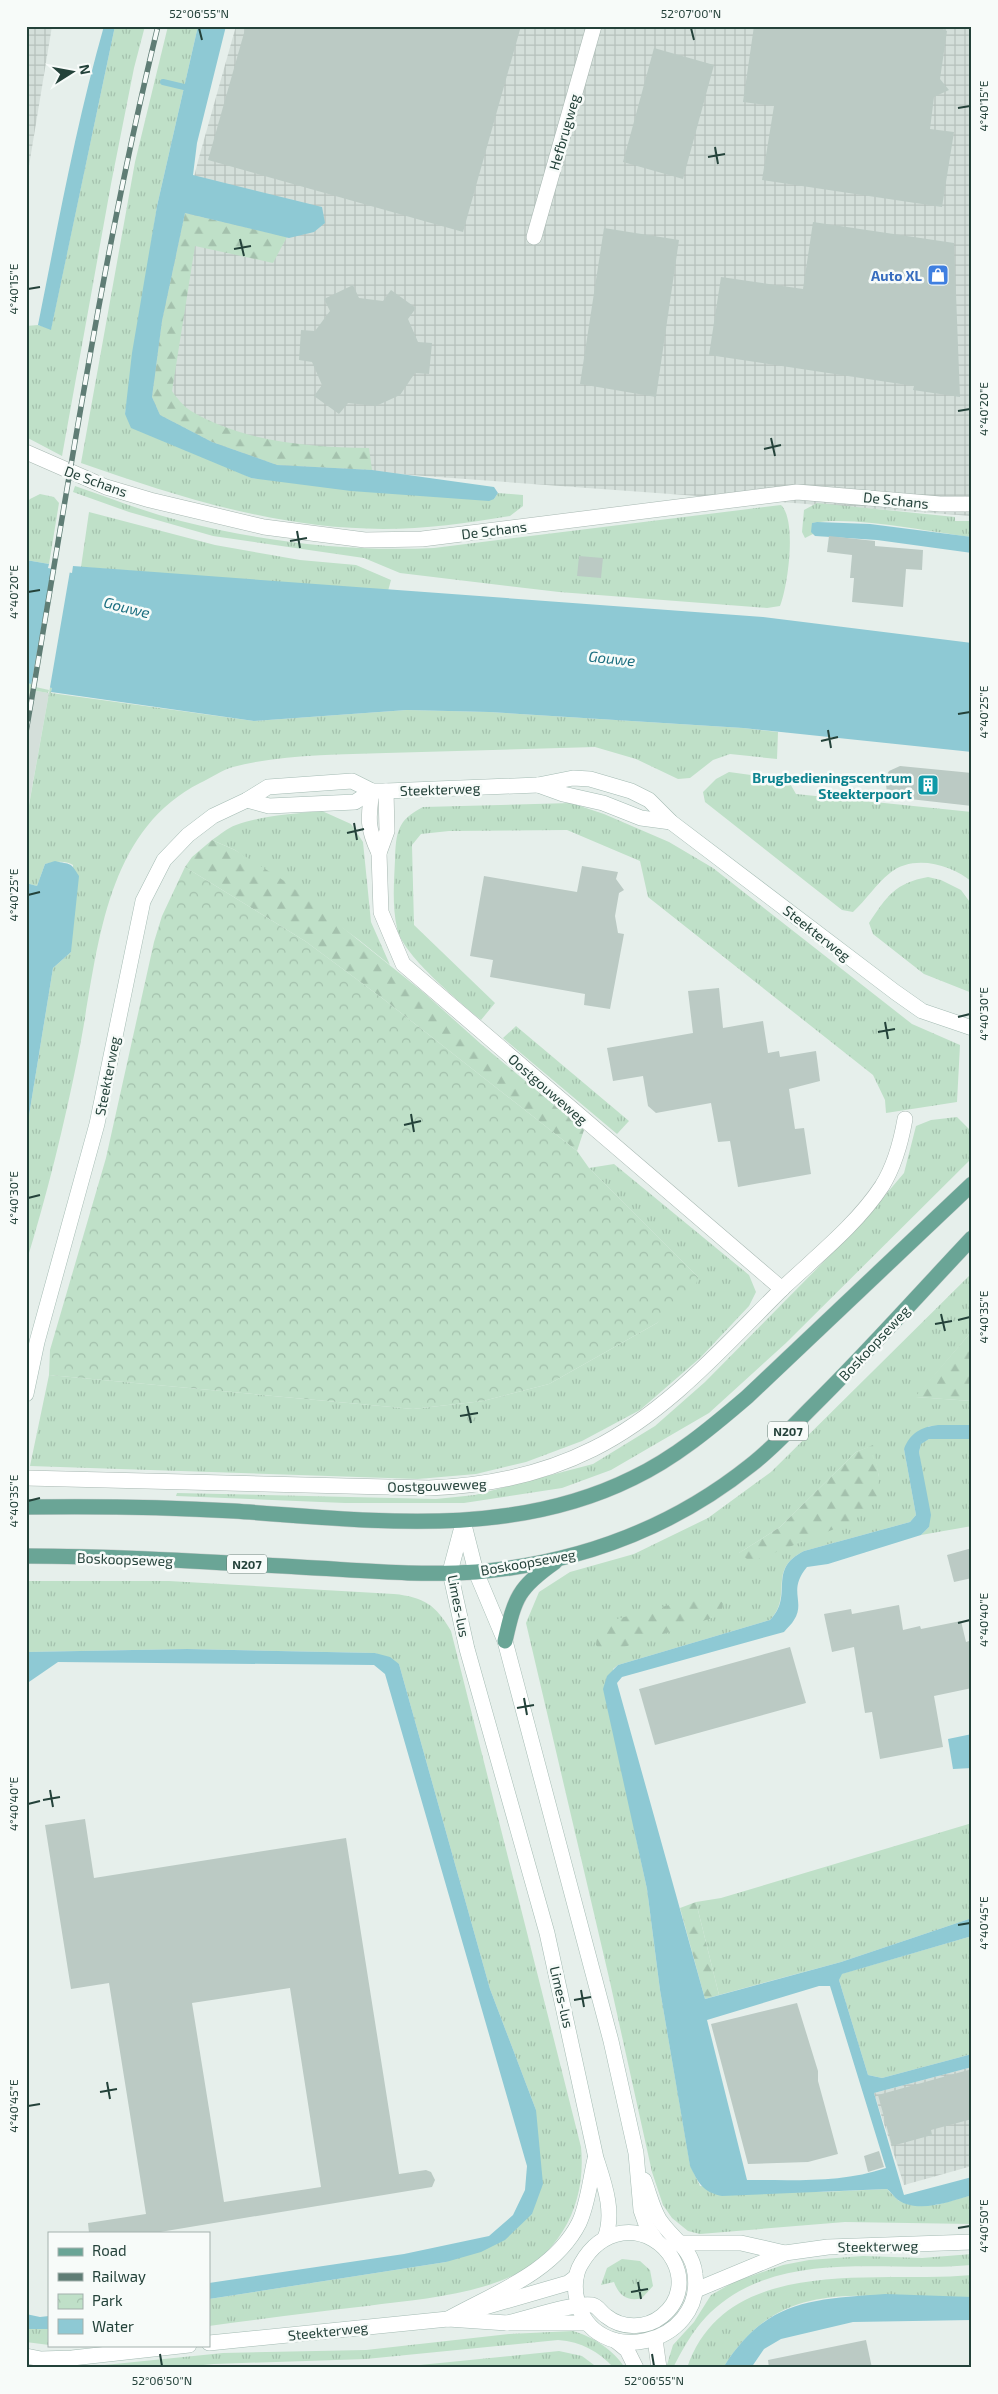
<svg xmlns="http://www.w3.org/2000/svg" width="998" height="2394" viewBox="0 0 998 2394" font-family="'Exo 2',sans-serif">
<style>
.built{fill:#d4dfda}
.industrial{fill:url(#industrial-grid)}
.grass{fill:url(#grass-tufts);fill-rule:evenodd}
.forest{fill:url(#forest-firs)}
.park{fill:url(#park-crowns)}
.water{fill:#8ec9d4;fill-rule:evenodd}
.pier{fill:#e6efeb}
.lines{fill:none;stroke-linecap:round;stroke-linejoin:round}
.stream{stroke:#8ec9d4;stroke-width:6}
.building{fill:#bbcac4;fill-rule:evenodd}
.minor-casing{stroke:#a8b8b2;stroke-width:16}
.secondary-casing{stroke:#a4bbb3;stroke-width:16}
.primary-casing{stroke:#c2cac8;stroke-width:16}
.minor{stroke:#fff;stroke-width:15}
.secondary{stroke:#fff;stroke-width:15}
.primary{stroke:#6aa596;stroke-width:15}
.rail-casing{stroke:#5f7d75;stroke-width:5.5}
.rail{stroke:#f7fbf9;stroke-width:4;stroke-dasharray:11;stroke-linecap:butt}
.ticks{fill:none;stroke:#24423a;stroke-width:2}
.labels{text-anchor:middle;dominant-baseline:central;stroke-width:5;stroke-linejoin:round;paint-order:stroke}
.shield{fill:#f7fbf9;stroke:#637a73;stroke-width:1}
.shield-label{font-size:12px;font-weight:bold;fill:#24423a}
.street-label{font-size:14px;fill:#24423a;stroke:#f7fbf9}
.shop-label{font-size:14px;font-weight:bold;fill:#366cbe;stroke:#f7fbf9;text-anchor:end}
.culture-label{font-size:14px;font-weight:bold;fill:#0d838f;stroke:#f7fbf9;text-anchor:end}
.water-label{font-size:15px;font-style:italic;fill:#1c6f80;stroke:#f7fbf9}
.neatline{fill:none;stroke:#24423a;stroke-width:2}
.ticks-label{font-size:12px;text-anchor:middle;fill:#24423a}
</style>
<defs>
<pattern id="industrial-grid" width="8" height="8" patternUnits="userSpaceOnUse" patternTransform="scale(1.25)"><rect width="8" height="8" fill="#d4dfda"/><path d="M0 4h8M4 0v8" fill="none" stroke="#b6c1bc"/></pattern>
<pattern id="grass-tufts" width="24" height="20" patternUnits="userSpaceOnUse" patternTransform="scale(1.25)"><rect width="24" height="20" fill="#bfe0c8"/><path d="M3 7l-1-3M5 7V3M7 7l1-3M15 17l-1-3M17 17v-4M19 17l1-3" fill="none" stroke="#a4c1ad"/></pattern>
<pattern id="forest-firs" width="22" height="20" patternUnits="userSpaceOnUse" patternTransform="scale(1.25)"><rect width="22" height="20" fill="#bfe0c8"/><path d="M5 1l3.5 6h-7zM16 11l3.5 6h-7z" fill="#a4c1ad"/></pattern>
<pattern id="park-crowns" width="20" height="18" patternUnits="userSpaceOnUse" patternTransform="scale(1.25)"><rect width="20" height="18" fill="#bfe0c8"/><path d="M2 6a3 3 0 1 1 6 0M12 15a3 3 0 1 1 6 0" fill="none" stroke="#a4c1ad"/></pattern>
</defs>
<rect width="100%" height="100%" fill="#e6efeb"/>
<path class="built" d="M30,690l19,3 -23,128v-109z"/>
<g class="industrial">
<path d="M26,26h26l-26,158z"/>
<path d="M236,26h736v490l-740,-54 -95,-56 61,-245z"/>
<path d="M972,2067v99l-68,19 -30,-92z"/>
</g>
<g class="grass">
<path d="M115,26h30l-11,42 -23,116 -49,272 -36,-19v-111l12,-1 13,4z"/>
<path d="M168,26h30l-41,180 -32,208 126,64 243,21 4,-6 25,2v11l-13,10c-42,7 -85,13 -127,13 -104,0 -205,-32 -302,-66l54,-301z"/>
<path d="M75,486c35,12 70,26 106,35 83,21 167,31 253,27l347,-43c16,15 7,81 -1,101l-13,2 -208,-16 -159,-19 -36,-15 -151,-22 -84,-24 -56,-20z"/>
<path d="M40,494l14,3 5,6 -10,61 -23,-4v-56l4,-5z"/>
<path d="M817,503l138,14v4h17v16c-44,-5 -118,-22 -160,-14l1,11 -8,4 -3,-6 2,-22z"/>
<path d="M89,512l126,33 85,15 56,5 35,15 -3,11 -307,-24z"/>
<path d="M26,683l26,5 -1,5 203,28 153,-11 82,2 254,16 35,4 -1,27 -47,-5 -17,6 -23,18 -12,1 -42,-20 -41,-12c-70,2 -139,4 -209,6 -51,2 -103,1 -153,14 -11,3 -22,11 -33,16 -100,51 -102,176 -122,273 -14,70 -31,139 -52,207v-129l27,-166 18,-16 2,-87c-8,-5 -19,-3 -28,-1l-8,22 -11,-3v-61l23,-129 -19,-3 -4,22z"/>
<path d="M729,772l59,8 8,14 176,18v70c-21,-18 -59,-28 -82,-9 -14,11 -24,27 -37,39l-11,-2 -137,-108 -2,-10 13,-13z"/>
<path d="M571,803l33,11 65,28 44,26 199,156 48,21 -3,57 -71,11 -1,-13 -12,-25 -225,-178 -8,-36 -73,-31 -118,1 -28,3 -9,11 2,80 81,78 -14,17c-22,-19 -79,-65 -84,-92 -5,-22 -3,-46 -2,-68 1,-27 2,-40 28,-53z"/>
<path d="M322,811l29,13 12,18 8,80 19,43 -31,-25 -124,-90 -23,-10c8,-5 15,-12 24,-15 27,-10 57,-11 86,-14z"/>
<path d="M928,877l13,3 20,10 11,15 -2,76 2,1v11l-48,-19 -51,-40 -4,-11c18,-27 26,-40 59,-46z"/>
<path d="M516,1026l113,95 -12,13 -114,-96z"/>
<path d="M957,1117l15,15v26l-186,185 -77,70 -98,57 -49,18 -98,15h-119l-169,-7 1,-3 259,6 39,-4 118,-31 62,-38 50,-44 153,-155 46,-54 12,-47 15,-6z"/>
<path d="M614,1164l135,111 7,17 -7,14 -49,52 -60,52 -58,31 -56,21 -50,12 -58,5 -388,-13 19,-91 364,34 70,-8 66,-17 108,-61 41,-46 -109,-109z"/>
<path d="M972,1273v58l-56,66 56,4v24l-43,1 -25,23 12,66 -6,7 -106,29c-38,19 -10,44 -34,69l-152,45 -5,4 23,169 11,51 13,101 30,175 10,21 122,6 65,-3 12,12 37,4 36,-10v29l-127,-2 -145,12 -12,-3 -16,-13 -9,-13 -11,-33 -42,-190 -84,-359 13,-31 31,-20 64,-18 74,-36 63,-46zM872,1446l7,31 -140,76 41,-26 76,-75z"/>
<path d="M929,1439h43v87l-51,9 8,-8 -10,-75 2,-9z"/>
<path d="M26,1581h143l225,13c30,3 42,11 57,37l130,516c6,59 -23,113 -81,134 -42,16 -89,19 -133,25 -53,6 -106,13 -158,20v-27l237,-37 86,-48 4,-104 -46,-121 -91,-325 -24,-11 -188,-4 -161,3z"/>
<path d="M972,1823v95l-131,44 -122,33 -23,-93 25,-4z"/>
<path d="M972,1936v118l-90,24 -14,-3 -29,-95 2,-6z"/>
<path d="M972,2254v11l-15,1c-83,5 -186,-17 -251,51 -14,15 -24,33 -33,51h-7l7,-23 21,-23 17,-27 23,-13 49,-17 26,-5 54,-4 59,2z"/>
<path d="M622,2259l18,2 10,9 3,16 -11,12c-14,4 -23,-2 -28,-16l-13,3 6,-17z"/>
<path d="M972,2275v22c-97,7 -187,-31 -249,71h-36c39,-116 193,-84 285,-93z"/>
<path d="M26,2329h23v16l-23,-3z"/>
<path d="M573,2331c20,6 41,19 52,37h-11c-16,-17 -32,-26 -56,-28l-192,19 -152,5 -43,4h-96l148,-15 143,-3 143,-16z"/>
<path d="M559,2351l23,5 16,12h-208z"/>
</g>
<g class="forest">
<path d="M185,213l102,24 -14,26 -78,-17 -23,145c5,7 11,15 19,20 52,31 119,36 178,37l3,22 -95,-5 -65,-23 -52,-27 -8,-18 10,-76z"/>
<path d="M212,840l23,10 51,32 137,110 58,52 103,86 -7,21 -195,-153 -77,-57 -120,-74 7,-10z"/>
<path d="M972,1331v70l-57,-4z"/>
<path d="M873,1445l6,32 -1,20 -26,25 -101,40 -12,-9 41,-26 76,-75z"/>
<path d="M716,1597l7,6 -2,12 -118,39 -7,-9 2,-21 94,-25z"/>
<path d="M696,1902l23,93 -14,4 -25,-91z"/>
</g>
<path class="park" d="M185,867l120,74 77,57 195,153 12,17 109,109 -4,16 -37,30 -108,61 -66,17 -70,8 -364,-34 1,-25 56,-192 48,-216 8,-26z"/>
<g class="water">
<path d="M104,26h11l-64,304 -13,-5c20,-100 38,-201 66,-299z"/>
<path d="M198,26h28l-29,117 -4,32 129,32 3,16 -11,9 -25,6 -104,-25 -23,108 -10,76 8,18 52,27 65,23 95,5 122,17 4,6 -4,6 -5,2 -138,-10 -100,-13 -120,-50 -6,-14 7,-61 25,-147z"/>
<path d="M817,522l53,2 102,13v16l-95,-13 -62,-4 -4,-4 1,-9z"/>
<path d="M26,560l23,4 -1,4 24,5 1,-7 690,51 209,26v109l-229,-24 -254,-16 -82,-2 -153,11 -203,-29 1,-4 -26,-5z"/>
<path d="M55,861c16,4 15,0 24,15l-8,76 -18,16 -27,166v-251l11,3 8,-22z"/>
<path d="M938,1425h34v14h-43l-8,5 -2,8 12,63 -2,12 -8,8 -93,29 -21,3c-20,24 -1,34 -13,53 -2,4 -7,8 -10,12l-162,45 -5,6 88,316 136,-37 131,-44v18l-130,38 -3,6 29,95 14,3 90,-24v13l-98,26 30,102 68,-18v18c-21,6 -53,19 -74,5 -4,-3 -7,-8 -11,-11l-165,7c-20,-4 -24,-14 -32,-30l-30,-176 -13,-101 -44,-200 4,-13 11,-11 152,-45c25,-25 -4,-50 34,-69l106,-29 6,-7 -12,-66c6,-16 17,-22 34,-24zM819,1986h11l56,182c-44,15 -92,12 -139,12l-40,-160z"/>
<path d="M187,1649l188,4 15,4 9,7 91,325 46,121 7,74 -11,30 -27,26 -24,12 -35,10 -237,37v-16l195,-29 85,-18 24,-21 12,-25 2,-24 -142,-492 -11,-9 -316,-3 -32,22v-32z"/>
<path d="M972,1734v34l-19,1 -5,-30z"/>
<path d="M885,2294l87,3v23l-119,2 -72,17 -17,10 -13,19h-28c42,-68 89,-69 162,-74z"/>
<path d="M26,2314l14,3 9,-1v13h-23z"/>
</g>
<path class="pier" d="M71,565l-22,128h-1l1,-3 -18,-4 21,-119 18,3z"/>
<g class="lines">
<path class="stream" d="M163,82l21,5"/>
</g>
<g class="building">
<path d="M246,26h275l-58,206 -255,-72z"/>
<path d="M754,26h183l10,5 -7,48 9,11 -15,7 -4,32 24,3 -12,75 -180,-27 12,-74 -31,-4z"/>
<path d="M654,48l60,17 -31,114 -60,-17z"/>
<path d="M813,222l141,21 6,154 -47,-7 1,-4 -205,-31 12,-78 82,12z"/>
<path d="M604,228l75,12 -23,157 -76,-13z"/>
<path d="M353,285l6,13 24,3 8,-11 25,18 -8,11 10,23 14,1 -3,31 -14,-1 -15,22 -24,11 -28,-3 -9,11 -25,-18 8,-11 -10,-23 -13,-2 2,-30 14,1 15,-20 -6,-12z"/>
<path d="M829,536l46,5v5l48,4 -1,20 -16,-1 -3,38 -51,-5 2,-24h-4l2,-23 -25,-3z"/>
<path d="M579,556l24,2 -2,20 -24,-2z"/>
<path d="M900,766l72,7v33l-80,-9 -5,-5 -2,-14 4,-7z"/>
<path d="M582,866l36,6 -2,7 8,11 -5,3 -4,23 3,17 6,1 -14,75 -26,-4 1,-11 -95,-17 3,-17 -23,-4 14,-80 93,16z"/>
<path d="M719,988l4,40 40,-7 5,32 11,-2 1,6 36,-6 4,30 -31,8 6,40 9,-1 7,46 -73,13 -8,-46 -12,1 -7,-39 -55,10 -8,-7 -5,-30 -30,5 -6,-33 86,-15 -5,-42z"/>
<path d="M972,1548v30l-18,4 -7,-27z"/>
<path d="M899,1605l4,25 17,-4 1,3 40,-8 5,21 6,-2v48l-38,8 9,51 -63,12 -8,-47 -7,1 -11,-66 -22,5 -8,-38 27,-5 1,5z"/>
<path d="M790,1647l16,56 -151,42 -16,-56z"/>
<path d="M85,1819l9,59 252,-40 53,336 27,-4 5,2 4,8 -3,7 -278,46h-65l-1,-10 58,-9 -37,-231 -38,6 -26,-164zM290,1988l31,199 -97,15 -32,-199z"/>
<path d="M797,2003l21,68v10l20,73 -30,8 -60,2 -37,-140z"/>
<path d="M972,2069v50l-41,11 1,5 -40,11 -14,-51z"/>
<path d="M879,2151l5,16 -16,5 -4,-16z"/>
<path d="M866,2340l6,28h-103l-1,-8z"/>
</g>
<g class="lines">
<g class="minor-casing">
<g id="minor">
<path d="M534,237l60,-211"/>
<path d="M26,452l80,35 44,13 114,27 101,13 57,-1 375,-47 143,12h32"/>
<path d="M372,791c-4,27 -5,37 7,62"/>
<path d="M386,791l1,40 -8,22 2,59 22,52 379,325"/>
<path d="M26,1478l403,10c57,-2 112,-13 164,-39 76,-38 132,-104 192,-163 33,-31 72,-62 97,-100 13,-21 19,-44 23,-67"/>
<path d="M655,2339l4,29"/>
<path d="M616,2341l11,9 9,18"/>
</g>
</g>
<g class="secondary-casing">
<g id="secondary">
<path d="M538,785l25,9 40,9 38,15 30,4"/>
<path d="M247,800l22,6 86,-4 17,-11"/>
<path d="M26,1394l11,-52 60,-218 46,-223 21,-41 24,-25 25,-19 34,-16 21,-13 84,-6 20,10h14l152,-6 35,-7 17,1 41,12 18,9 22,22 224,170 27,19 50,17"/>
<path d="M463,1521l13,51 29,69 106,400 25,112 5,57 6,17 9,13"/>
<path d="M463,1523l-13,49 17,77 80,284 49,225c8,25 19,54 9,80"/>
<path d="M681,2243h60l44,10"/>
<path d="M696,2290l89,-37 43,-6 144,-5"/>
<path d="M478,2309l90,-26 8,-6"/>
<path d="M448,2319c47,-26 106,-47 131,-96 9,-19 11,-43 16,-64"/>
<path d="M507,2323c19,-4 68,-21 85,-18 6,1 9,8 14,11 16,13 40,13 56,0 39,-31 5,-89 -40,-83 -18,3 -32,15 -41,31 -6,10 -7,24 -4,36 16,71 128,46 118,-26 -3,-26 -23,-35 -36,-55 -7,-12 -10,-26 -15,-39"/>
<path d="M209,2343l239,-24 59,4h80"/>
<path d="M26,2356l15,3 31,-1 117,-13"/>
</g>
</g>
<g class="primary-casing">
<g id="primary">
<path d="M26,1507c70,-1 139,0 208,4 134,9 274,29 399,-33 42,-20 79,-51 114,-81l225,-213"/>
<path d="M26,1556c91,0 182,6 273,11 59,3 119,9 177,5 102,-9 195,-43 275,-107 23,-18 42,-39 62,-59 55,-54 106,-112 159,-168"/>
<path d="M505,1641c10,-44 13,-53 50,-79"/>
</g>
</g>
<use href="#minor" class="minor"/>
<use href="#secondary" class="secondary"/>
<use href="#primary" class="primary"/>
<g class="rail-casing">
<path id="rail" d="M26,732c41,-236 75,-473 132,-706"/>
</g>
<use href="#rail" class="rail"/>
</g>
<path class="ticks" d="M199,28l3,12M691,28l3,12M958,108l12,-2M715,147l3,17M708,157l17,-3M240,239l4,17M234,249l17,-3M28,289l12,-2M958,411l12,-2M771,438l4,18M764,449l17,-4M297,531l3,17M290,541l17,-3M28,592l12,-2M958,714l12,-2M828,730l3,18M821,741l17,-4M354,823l3,17M347,833l17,-4M28,895l12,-3M958,1017l12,-3M885,1022l3,17M878,1032l17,-3M411,1114l3,18M404,1125l17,-4M28,1198l12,-3M941,1314l4,17M958,1320l12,-3M935,1324l17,-3M467,1406l4,17M460,1416l18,-3M28,1501l12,-3M958,1623l12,-3M524,1698l3,17M517,1708l17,-3M50,1790l3,17M43,1800l17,-3M28,1804l12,-3M958,1925l12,-2M581,1990l3,17M574,2000l17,-3M107,2082l3,17M100,2092l17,-3M28,2106l12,-2M958,2228l12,-2M638,2282l3,17M631,2292l17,-3M160,2354l2,12M652,2354l2,12"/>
<defs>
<g id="shop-square" transform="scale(1.125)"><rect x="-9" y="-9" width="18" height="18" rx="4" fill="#3f7fe0" stroke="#f7fbf9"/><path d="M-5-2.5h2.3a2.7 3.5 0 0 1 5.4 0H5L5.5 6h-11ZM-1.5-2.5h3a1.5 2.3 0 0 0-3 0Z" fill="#fff"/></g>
<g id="building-square" transform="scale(1.125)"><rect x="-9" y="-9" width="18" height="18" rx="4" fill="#0f9aa8" stroke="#f7fbf9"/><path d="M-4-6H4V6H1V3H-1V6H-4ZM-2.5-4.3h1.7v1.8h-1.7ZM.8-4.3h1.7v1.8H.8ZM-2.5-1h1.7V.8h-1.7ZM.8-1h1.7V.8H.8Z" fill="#fff"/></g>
</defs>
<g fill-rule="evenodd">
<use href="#shop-square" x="938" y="275"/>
<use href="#building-square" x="928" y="785"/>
</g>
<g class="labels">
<g class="shield">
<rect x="768" y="1421.5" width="40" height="19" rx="4"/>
<rect x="227" y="1554.5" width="40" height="19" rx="4"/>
</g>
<g class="shield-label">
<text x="788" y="1431">N207</text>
<text x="247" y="1564">N207</text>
</g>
<g class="street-label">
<text transform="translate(564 132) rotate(-74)">Hefbrugweg</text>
<text transform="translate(96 481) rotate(20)">De Schans</text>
<text transform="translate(896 500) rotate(6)">De Schans</text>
<text transform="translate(494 530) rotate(-7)">De Schans</text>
<text transform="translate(440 789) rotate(-2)">Steekterweg</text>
<text transform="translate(817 933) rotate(38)">Steekterweg</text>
<text transform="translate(107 1076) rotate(-79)">Steekterweg</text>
<text transform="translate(548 1089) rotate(41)">Oostgouweweg</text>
<text transform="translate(874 1343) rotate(-47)">Boskoopseweg</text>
<text transform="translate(437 1485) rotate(-2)">Oostgouweweg</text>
<text transform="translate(125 1559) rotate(2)">Boskoopseweg</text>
<text transform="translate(528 1562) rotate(-10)">Boskoopseweg</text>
<text transform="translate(459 1606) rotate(79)">Limes-lus</text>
<text transform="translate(562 1997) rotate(77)">Limes-lus</text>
<text transform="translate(878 2246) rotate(-1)">Steekterweg</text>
<text transform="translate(328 2331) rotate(-6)">Steekterweg</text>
</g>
<g class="shop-label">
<text x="922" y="275">Auto XL</text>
</g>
<g class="culture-label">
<text x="912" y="777">Brugbedieningscentrum<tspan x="912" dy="16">Steekterpoort</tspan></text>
</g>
<g class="water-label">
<text transform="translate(127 607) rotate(14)">Gouwe</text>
<text transform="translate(612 658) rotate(6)">Gouwe</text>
</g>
</g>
<rect width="998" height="2394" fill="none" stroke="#f7fbf9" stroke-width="55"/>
<rect x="48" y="2232" width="162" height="115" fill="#f7fbf9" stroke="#a3b1ad"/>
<rect x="58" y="2248" width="25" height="8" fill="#6aa596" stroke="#a3b1ad"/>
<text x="92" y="2256" font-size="15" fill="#24423a">Road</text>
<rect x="58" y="2273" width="25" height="8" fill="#5f7d75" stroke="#a3b1ad"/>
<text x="92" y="2282" font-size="15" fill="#24423a">Railway</text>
<rect x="58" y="2294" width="25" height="15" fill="url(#park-crowns)" stroke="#a3b1ad"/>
<text x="92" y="2306" font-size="15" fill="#24423a">Park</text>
<rect x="58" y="2319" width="25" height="15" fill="#8ec9d4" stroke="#a3b1ad"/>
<text x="92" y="2332" font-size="15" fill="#24423a">Water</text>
<g transform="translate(72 72) rotate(79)" stroke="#f7fbf9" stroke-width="4" paint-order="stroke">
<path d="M0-4L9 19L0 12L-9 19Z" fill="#24423a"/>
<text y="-8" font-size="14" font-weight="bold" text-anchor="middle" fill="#24423a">N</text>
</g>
<rect x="28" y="28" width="942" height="2338" class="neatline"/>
<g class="ticks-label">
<text x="199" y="18">52°06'55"N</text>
<text x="691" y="18">52°07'00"N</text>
<text transform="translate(984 106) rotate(-90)" y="4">4°40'15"E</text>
<text transform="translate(14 289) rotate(-90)" y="4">4°40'15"E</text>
<text transform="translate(984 409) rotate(-90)" y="4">4°40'20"E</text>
<text transform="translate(14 592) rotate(-90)" y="4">4°40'20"E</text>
<text transform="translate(984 712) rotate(-90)" y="4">4°40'25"E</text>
<text transform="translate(14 895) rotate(-90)" y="4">4°40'25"E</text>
<text transform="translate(984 1014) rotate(-90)" y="4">4°40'30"E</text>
<text transform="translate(14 1198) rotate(-90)" y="4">4°40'30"E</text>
<text transform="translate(984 1317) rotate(-90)" y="4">4°40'35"E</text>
<text transform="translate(14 1501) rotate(-90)" y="4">4°40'35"E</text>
<text transform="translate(984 1620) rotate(-90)" y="4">4°40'40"E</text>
<text transform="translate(14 1804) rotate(-90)" y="4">4°40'40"E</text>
<text transform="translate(984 1923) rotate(-90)" y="4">4°40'45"E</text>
<text transform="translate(14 2106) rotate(-90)" y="4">4°40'45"E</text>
<text transform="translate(984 2226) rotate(-90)" y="4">4°40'50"E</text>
<text x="162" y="2385">52°06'50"N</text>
<text x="654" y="2385">52°06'55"N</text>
</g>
</svg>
